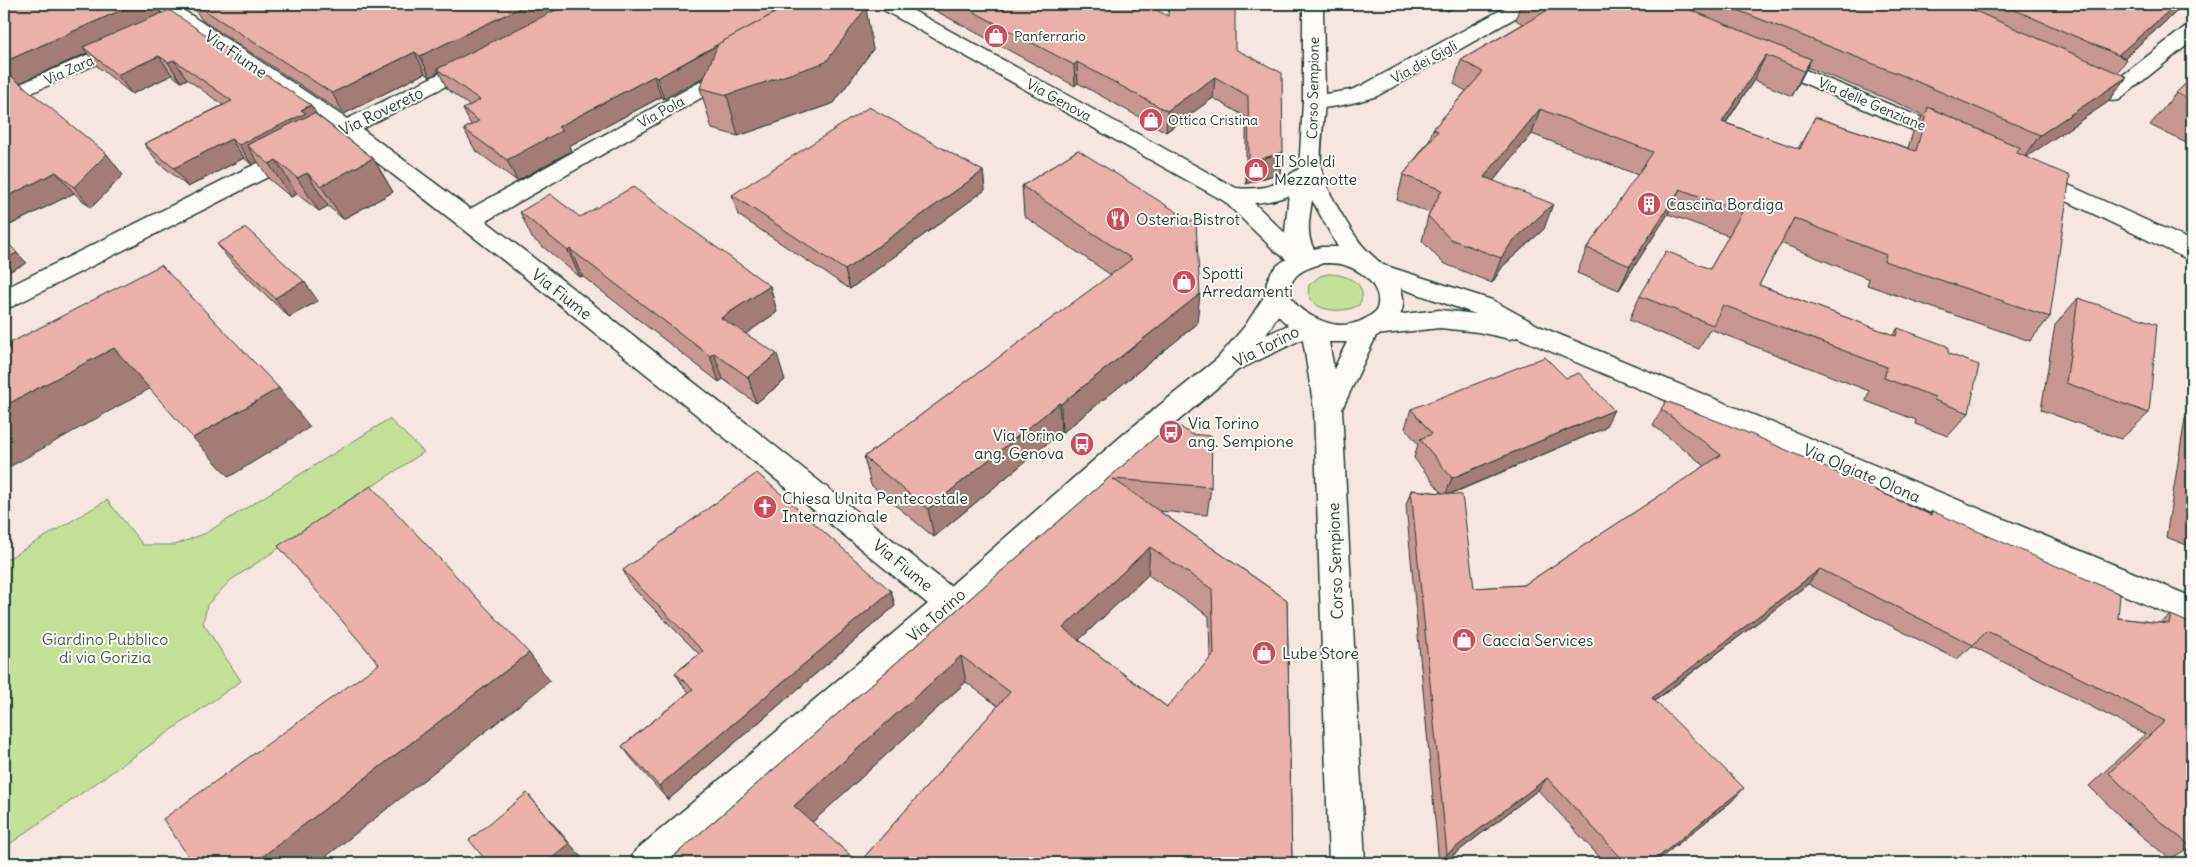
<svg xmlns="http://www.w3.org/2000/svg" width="2196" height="867" viewBox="0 0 2196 867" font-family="Delius,sans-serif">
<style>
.green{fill:#c5e198;stroke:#728f66}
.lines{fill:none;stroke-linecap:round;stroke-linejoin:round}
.street-casing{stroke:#1f3d34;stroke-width:3}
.secondary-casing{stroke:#1f3d34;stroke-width:3}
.primary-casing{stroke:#1f3d34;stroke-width:3}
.street{fill:#fdfcf7;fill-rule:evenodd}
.secondary{fill:#fdfcf7;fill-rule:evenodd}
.primary{fill:#fdfcf7;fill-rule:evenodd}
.wall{fill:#c99791;stroke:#1f3d34;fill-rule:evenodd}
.shaded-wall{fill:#a47b76;stroke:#1f3d34}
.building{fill:#eab0a9;stroke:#1f3d34;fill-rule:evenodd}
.labels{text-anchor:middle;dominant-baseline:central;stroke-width:4;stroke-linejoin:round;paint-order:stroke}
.far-poi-label{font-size:14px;fill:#1f3d34;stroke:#fdfcf7;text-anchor:start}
.far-street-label{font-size:14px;fill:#1f3d34;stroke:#fdfcf7}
.street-label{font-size:16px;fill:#1f3d34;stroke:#fdfcf7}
.poi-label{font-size:16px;fill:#1f3d34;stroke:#fdfcf7;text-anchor:start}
.park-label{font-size:16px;fill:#405e48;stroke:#fdfcf7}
</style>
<rect width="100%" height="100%" fill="#f7e5e0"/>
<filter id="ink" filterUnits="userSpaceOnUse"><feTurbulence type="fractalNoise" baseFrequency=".02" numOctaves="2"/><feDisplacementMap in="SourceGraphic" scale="10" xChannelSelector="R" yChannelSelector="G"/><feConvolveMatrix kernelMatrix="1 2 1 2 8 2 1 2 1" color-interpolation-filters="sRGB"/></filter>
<g filter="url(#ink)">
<g class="green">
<path d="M1328,274c17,0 43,9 31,31 -16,10 -56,7 -50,-20l11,-9z"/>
<path d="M389,419l35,33 -193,128 -24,25 -4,18 38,58 -237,167v-287l103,-61 36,45h32l31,-12z"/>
</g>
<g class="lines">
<g class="street-casing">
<g id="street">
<path d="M151,4h23l173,115 122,-60 7,-2 7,2 3,4 -3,4 -121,62 108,80 257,-142 7,-2 7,2 3,4 -3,4 -255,146 269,209 195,156 175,-153 92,-74 28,-33 24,-37 9,-3 9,3 3,6 -24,40 40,-18 9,2 4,7 -4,7 -77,37 -93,79 -184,164 -287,250h-45l6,-12 293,-247c-192,-158 -385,-316 -583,-466l-332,168 -9,3v-20l326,-162 -176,-119z"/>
<path d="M877,4h24l335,184c12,1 25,1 36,-3 17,-6 28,-24 46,-19l3,5c-14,22 -43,30 -67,32l36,35 22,15 3,6 -3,6 -9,2 -9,-2 -20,-15 -50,-49 -344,-193z"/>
<path d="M1512,4h24l-3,4 -156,88c-19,6 -51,15 -71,11l-3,-5 3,-5 45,-7 10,-4z"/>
<path d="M2192,25v16l-73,59c-13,3 -36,-5 -44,-16l4,-4 7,-2 23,8 76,-59z"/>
<path d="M126,38l7,2 3,4 -3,4 -129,57v-14z"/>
<path d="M1769,55l190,78 3,5 -3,5 -8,2 -8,-2 -181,-78 -3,-4 3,-4z"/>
<path d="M2033,169l159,72v18l-9,-2 -158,-76 -3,-5 3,-5z"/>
</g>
</g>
<g class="secondary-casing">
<path id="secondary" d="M1374,262l118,38 49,27 651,270v27l-675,-287 -7,2 -32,-7 -38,-4 -65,7 -9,-2 -4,-7 4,-7 9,-2 65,-7 36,4 -111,-38 -3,-6 3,-6z"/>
</g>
<g class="primary-casing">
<path id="primary" d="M1303,4h20c0,33 2,66 2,99 -1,16 -7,56 -3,69 4,18 28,58 40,73 14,17 39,29 41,53 2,18 -12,31 -27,38l-34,73 23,454h-36l-15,-454 -12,-75c-24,-12 -51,-44 -25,-68 6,-5 10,-8 17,-10l-7,-11 -2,-13 4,-39 10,-22 4,-69zM1312,200l26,47h-16l-8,2c-9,-14 -4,-34 -2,-49zM1323,263c8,0 17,0 24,3 18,6 38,25 29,45 -10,9 -22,14 -35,14 -19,0 -63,-21 -48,-45 7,-11 20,-13 30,-17zM1329,342h18l-13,27z"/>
</g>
<use href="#street" class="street"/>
<use href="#secondary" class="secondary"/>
<use href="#primary" class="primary"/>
</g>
<g class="wall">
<path d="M4,4h151l7,9 149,92 5,9 57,44 20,34 -50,27 -15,-13 -9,5 -22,-17 -6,3 -22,-18 -11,-17 -6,3 -8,-7 -56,29 -29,-24 -15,-19 79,-39 -36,-26 -6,3 -9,-7 -40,19 -35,-28 -10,-13 -67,30 103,92 -32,33 -17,-15 -70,35z"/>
<path d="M176,4h675l22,45 -39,54 -96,33 -26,-7 -12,-41 5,-11 -41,22 -3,-2 -92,49 2,5 -54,30 -42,-31 -11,-21 7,-4 -8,-16 7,-3 -23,-17 -8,-17 -9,5 -5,-4 -81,41 -142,-94 -10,-15 -8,4z"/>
<path d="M923,4h212l7,4 93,41 45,124 -34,11v-67l-33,-19 -47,34 -88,-49 -3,3z"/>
<path d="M1435,4h26l-13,7z"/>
<path d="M1489,4h20l-11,5z"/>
<path d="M1520,4h662l-9,11 -49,43 3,1 -10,14 10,4 -19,25 -82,55 24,160 -20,24 -163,-56 2,-6 -88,-36 -22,42 134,50 5,-7 71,85 -21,23 -33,-12 1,-4 -50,-19 3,-10 -159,-62 -11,20 -70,-29 11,-24 70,-27 19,-33 -61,-22 -49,76 -42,-17 10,-25 51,-73 -106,-41 -39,47 51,48 -41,37 -11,17 -49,-20 -21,-22 6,-25 2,-3 -33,-13 6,-25 26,-34 4,-12 33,-38 -12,-7 7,-24 62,-36 -7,-4zM1807,67l83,33 33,15 -10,17 -5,16 -93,-31 -17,32 -72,-26 28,-43 38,16z"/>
<path d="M2192,78v68l-42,-21 26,-32z"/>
<path d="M1078,150l119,174 -135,109 -1,-1 -127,105 -63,-52 -7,-28 247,-182 -87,-59 -2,-30z"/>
<path d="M983,171l2,19 -135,99 -112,-74 -6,-20z"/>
<path d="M520,212l60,5 190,69 7,26 -32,22 40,46 -29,23 -33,-24 -4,3 -137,-106 -2,1 -48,-39z"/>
<path d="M217,244l101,57 -29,16 -57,-54z"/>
<path d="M2078,298l71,115 -28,26 -80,-29 14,-85z"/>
<path d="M1666,401l263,113 3,-3 186,107 42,5 11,-8 21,231 -22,13 -39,-32 -42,-41 56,-52 -173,-88 -15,13 -149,-75 -153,117 77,100 -78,62h-49l-67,-73 -95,73h-4l-33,-358 5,-15 31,3 -28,-35 4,-14 -13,-16 6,-19 194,19 -154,66 23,94 50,-3 181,-119 -52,-41z"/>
<path d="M2192,412v135l-26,-10 19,-118z"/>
<path d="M1173,422l38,65 -4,28 -48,-4 128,89 5,263h-626zM1148,575l61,41 1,43 -43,48 -88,-67zM966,682l32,24 -139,157 -47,-41z"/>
<path d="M623,570l268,21 4,15 -227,194 -36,-41 -10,-13 67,-54 -5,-5 -9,-14 24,-19 -68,-68z"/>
</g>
<g class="shaded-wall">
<path d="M135,4h20l9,14 -81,29 4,6 -83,37v-28z"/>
<path d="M181,4h10l1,1 -8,4z"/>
<path d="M528,4h50l-141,65 2,3 -9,5 -10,-21z"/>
<path d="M794,4h42l-172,95 -7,-21z"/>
<path d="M1450,4h11l-13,7z"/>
<path d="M1500,4h9l-11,5z"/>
<path d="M2177,4h5l-9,11 -49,43 -6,-3z"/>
<path d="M866,8l7,41 -39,54 -96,33 -11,-41z"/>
<path d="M415,52l10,21 -81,41 -12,-21z"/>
<path d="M1766,55l-12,25 -44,66 12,-24z"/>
<path d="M159,56l13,19 -40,19 -15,-19z"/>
<path d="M1811,59l-12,24 -7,13 12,-25z"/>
<path d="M174,60l13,19 -6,3 -13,-20z"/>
<path d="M1077,62l1,21 -3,3 -1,-21z"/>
<path d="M654,76l7,21 -92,49 2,5 -54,30 -10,-21 51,-33z"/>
<path d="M1215,77l-2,21 -47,34 1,-21z"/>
<path d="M2127,77l-19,25 -86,58 18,-25z"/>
<path d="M311,105l12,20 -76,20 11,17 -6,3 -13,-20z"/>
<path d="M1540,109l-8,25 -56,68 8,-25z"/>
<path d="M231,139l13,19 -56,29 -14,-19z"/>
<path d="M1283,152l-3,21 -34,11 3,-21z"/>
<path d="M107,154l16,21 -32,33 -17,-21z"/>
<path d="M373,158l20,34 -50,27 -22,-33z"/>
<path d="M276,160l21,34 -6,3 -22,-33z"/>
<path d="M983,171l2,19 -135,99 -5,-19z"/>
<path d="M56,172l18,21 -70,35v-30z"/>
<path d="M307,173l21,33 -9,5 -22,-33z"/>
<path d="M1680,189l-12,25 -49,76 11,-24z"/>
<path d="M1553,204l-9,25 -41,37 -11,17 9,-25 11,-16z"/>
<path d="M570,249l12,27 -2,1 -12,-26z"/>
<path d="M17,253l10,10 -23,11v-15z"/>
<path d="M304,281l14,20 -29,16 -14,-19z"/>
<path d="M770,286l7,26 -47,33 -9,-27z"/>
<path d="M1200,294l-3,30 -135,109 -1,-29z"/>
<path d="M114,348l37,40 -147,82v-64z"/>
<path d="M714,353l9,26 -4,3 -9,-26z"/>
<path d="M777,354l8,26 -29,23 -8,-26z"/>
<path d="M279,388l31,39 -81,50 -36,-39z"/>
<path d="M1059,403l2,29 -127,105 -6,-28z"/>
<path d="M1614,410l-9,18 -160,68 7,-18z"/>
<path d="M1150,547l-2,28 -84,79 -1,-26z"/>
<path d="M1820,569l-12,15 -167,127 11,-13z"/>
<path d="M891,591l4,15 -227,194 -9,-14z"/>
<path d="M529,653l21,28 -232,182h-64z"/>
<path d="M961,656l5,26 -161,147 -11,-23z"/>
<path d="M1547,778l-9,12 -95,73h-2l6,-9z"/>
<path d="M1744,788l-12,13 -78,62h-3z"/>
<path d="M527,793l13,15 42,50 -7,5h-29z"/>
</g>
<g class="building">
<path d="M4,4h131l-131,58z"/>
<path d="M195,4h333l-108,52 -5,-4 -83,41z"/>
<path d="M568,4h223l-134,74 -3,-2 -96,51 5,3 -56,30 -43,-31 15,-8 -16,-12 17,-9 -43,-31z"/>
<path d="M791,4h60l15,4 -40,54 -99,33 -27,-7 18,-44z"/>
<path d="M959,4h176l7,4 3,-4 23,12 1,-12h66v45l47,24 1,79 -34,11 -1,-67 -33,-19 -48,34 -90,-49 -3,3z"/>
<path d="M1536,4h140l135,55 -7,12 -38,-16 -44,67 78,27 15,-32 101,34 12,-44 93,41 -6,4 55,24 -20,141 -166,-56 2,-6 -92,-37 -35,67 137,51 2,-8 49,18 2,8 30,11 -10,48 -35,-13 1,-3 -51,-19 3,-11 -164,-62 -10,20 -73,-29 26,-45 44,18 32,-57 -62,-23 -50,77 -43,-18 66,-96 -113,-43 -56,68 69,27 -41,38 -11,16 -51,-19 -22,-23 14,-26 -39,-15 35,-44 -5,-2 50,-57 -22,-12 87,-50z"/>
<path d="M1722,4h237l168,73 -87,58 -136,-59z"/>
<path d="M2001,4h176l-59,51 9,4z"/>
<path d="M169,10l142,95 -10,5 5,3 -67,32 -8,-6 -57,29 -30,-24 88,-43 -58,-41 -6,2 -9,-6 -42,19 -34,-28z"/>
<path d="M11,76l96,78 -33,33 -18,-15 -52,26v-120z"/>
<path d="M2192,78v23l-16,-8z"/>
<path d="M869,107l114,64 -138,99 -113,-75z"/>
<path d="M314,113l59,45 -52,28 -14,-13 -10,5 -21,-18 -7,4 -22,-19z"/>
<path d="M1078,150l118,74 4,70 -139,110 -2,-1 -131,106 -64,-52 268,-198 -110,-73z"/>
<path d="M633,187l137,99 -49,32 56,36 -29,23 -34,-24 -4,3 -140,-107 -2,2 -48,-39 30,-18 30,23z"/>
<path d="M246,228l58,53 -29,17 -58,-54z"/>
<path d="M4,238l13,15 -13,6z"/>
<path d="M161,265l118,123 -86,50 -79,-90 -110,58v-60z"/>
<path d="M2078,298l79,26 -8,89 -83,-30z"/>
<path d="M1545,357l21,21 13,-5 35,37 -162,68 -32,-39 12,-5 -21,-25z"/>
<path d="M1666,401l87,34 178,80 1,-4 188,83 -2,24 51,6 2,-9 21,9v223l-40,-32 -43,-42 56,-52 -178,-90 -14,14 -153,-76 -168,129 92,90 -93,75h-25l-79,-85 -100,76 -36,-364 51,5 12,93 50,-3 197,-130 -60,-46z"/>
<path d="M1173,422l18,12 21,2 -1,51 -98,-8 174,121 5,263h-626zM1150,547l62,42 2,65 -47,53 -104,-79zM961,656l49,36 -151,171 -65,-57z"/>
<path d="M757,473l134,118 -232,195 -37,-40 71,-57 -18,-16 28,-22 -80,-81z"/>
<path d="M371,486l158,167 -275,210h-61l-30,-44 216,-155 -101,-118z"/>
<path d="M527,793l42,51 -23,19h-58l-19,-23z"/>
</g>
</g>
<defs>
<g id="shop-disc" transform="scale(1.25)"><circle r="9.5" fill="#d1495b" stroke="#fdfcf7"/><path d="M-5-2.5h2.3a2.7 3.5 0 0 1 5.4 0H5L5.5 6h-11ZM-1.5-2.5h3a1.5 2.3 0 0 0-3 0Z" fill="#fff"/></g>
<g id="building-disc" transform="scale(1.25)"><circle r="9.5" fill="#d1495b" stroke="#fdfcf7"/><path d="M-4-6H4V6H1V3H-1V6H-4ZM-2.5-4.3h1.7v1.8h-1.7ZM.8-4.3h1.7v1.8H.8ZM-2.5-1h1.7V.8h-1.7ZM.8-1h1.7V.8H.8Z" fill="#fff"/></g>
<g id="restaurant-disc" transform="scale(1.25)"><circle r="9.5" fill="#d1495b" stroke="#fdfcf7"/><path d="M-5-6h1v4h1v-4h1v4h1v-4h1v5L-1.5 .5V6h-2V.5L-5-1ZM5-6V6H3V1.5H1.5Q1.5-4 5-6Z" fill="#fff"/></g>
<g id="bus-disc" transform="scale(1.25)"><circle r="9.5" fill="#d1495b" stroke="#fdfcf7"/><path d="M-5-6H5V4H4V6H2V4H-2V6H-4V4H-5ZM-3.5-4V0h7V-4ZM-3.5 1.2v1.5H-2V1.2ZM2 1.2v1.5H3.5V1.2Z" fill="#fff"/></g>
<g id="church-disc" transform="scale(1.25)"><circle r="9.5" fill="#d1495b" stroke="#fdfcf7"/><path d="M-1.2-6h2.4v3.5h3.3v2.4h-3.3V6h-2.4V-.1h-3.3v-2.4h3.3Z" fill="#fff"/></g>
</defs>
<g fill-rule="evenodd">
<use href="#shop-disc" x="996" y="36"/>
<use href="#shop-disc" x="1151" y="120"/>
<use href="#shop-disc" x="1256" y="170"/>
<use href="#building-disc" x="1649" y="204"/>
<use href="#restaurant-disc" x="1118" y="219"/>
<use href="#shop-disc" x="1184" y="282"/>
<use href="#bus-disc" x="1171" y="432"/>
<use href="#bus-disc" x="1082" y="444"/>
<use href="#church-disc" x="765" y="507"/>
<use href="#shop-disc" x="1464" y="640"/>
<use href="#shop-disc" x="1264" y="653"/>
</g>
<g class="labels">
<g class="far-poi-label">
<text x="1014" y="36">Panferrario</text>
<text x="1168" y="120">Ottica Cristina</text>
</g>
<g class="far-street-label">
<text transform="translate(1424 62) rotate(-29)">Via dei Gigli</text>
<text transform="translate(69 70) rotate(-24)">Via Zara</text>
<text transform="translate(1313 88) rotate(-89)">Corso Sempione</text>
<text transform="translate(1059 100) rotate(29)">Via Genova</text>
<text transform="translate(1872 104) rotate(23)">Via delle Genziane</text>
<text transform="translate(661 112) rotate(-29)">Via Pola</text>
</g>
<g class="street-label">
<text transform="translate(236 54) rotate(34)">Via Fiume</text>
<text transform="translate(381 111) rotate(-26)">Via Rovereto</text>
<text transform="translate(562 294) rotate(38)">Via Fiume</text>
<text transform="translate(1266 346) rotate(-27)">Via Torino</text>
<text transform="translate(1862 473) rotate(23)">Via Olgiate Olona</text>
<text transform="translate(1335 561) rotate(-92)">Corso Sempione</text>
<text transform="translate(903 565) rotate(39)">Via Fiume</text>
<text transform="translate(936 615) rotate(-41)">Via Torino</text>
</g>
<g class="poi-label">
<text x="1274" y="161">Il Sole di<tspan x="1274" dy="18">Mezzanotte</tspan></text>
<text x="1666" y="204">Cascina Bordiga</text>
<text x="1136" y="219">Osteria Bistrot</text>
<text x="1202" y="273">Spotti<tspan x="1202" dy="18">Arredamenti</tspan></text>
<text x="1188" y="423">Via Torino<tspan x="1188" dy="18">ang. Sempione</tspan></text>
<text x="1064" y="435" text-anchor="end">Via Torino<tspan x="1064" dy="18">ang. Genova</tspan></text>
<text x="782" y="498">Chiesa Unita Pentecostale<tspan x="782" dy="18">Internazionale</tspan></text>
<text x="1482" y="640">Caccia Services</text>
<text x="1282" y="653">Lube Store</text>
</g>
<g class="park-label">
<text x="105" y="639">Giardino Pubblico<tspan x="105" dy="18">di via Gorizia</tspan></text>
</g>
</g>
<rect width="2196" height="867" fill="none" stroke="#fdfcf7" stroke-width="20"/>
<rect x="10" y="10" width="2176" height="847" fill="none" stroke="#1f3d34" stroke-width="2" filter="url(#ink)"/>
</svg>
